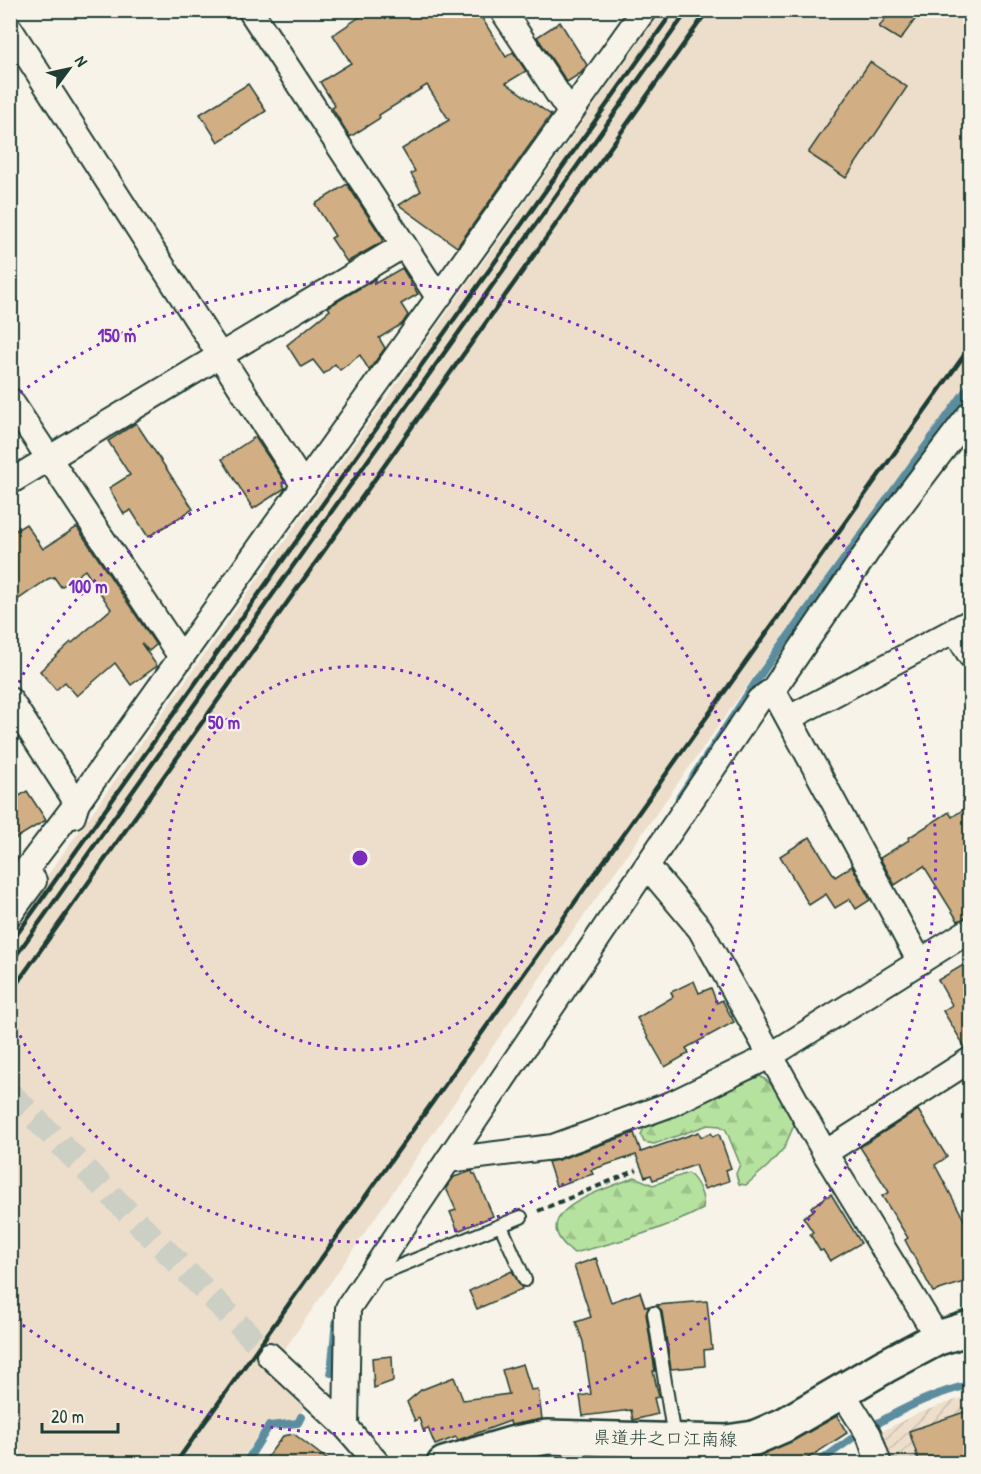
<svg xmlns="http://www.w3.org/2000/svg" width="981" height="1474" viewBox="0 0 981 1474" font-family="'Patrick Hand','Klee One',sans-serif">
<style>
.built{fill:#ecdeca}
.industrial{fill:url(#industrial-furrows)}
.forest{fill:url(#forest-firs);stroke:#6a906a;stroke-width:1.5}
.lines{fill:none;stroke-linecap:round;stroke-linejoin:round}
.stream{stroke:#5c8d9e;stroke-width:8}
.building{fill:#d1ae84;stroke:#1f3d34;stroke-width:1.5}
.minor-tunnel{stroke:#cccfc4;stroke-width:24;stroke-dasharray:24 12;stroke-linecap:butt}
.service-casing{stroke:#1f3d34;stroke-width:16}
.minor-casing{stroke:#1f3d34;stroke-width:28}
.secondary-casing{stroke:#1f3d34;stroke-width:38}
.path{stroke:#1f3d34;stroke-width:4;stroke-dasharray:6 4.5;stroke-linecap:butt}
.service{stroke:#f7f3e8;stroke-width:12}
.minor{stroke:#f7f3e8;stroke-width:24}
.secondary{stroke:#f7f3e8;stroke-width:33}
.rail{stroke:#1f3d34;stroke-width:4.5}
.ring{fill:none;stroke:#7b2cbf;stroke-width:3;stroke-dasharray:3 6}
.labels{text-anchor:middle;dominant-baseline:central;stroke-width:4.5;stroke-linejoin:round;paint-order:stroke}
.street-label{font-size:18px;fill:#1f3d34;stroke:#f7f3e8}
.centre{fill:#7b2cbf;stroke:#f7f3e8;stroke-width:3}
.ring-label{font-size:18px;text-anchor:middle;font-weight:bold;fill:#7b2cbf;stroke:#f7f3e8;stroke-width:4.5;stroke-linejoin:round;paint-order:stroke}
</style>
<defs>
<pattern id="industrial-furrows" width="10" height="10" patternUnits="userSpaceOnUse" patternTransform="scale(1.5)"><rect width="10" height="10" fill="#ecdeca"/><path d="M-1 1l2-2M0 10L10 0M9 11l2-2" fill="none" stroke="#cabfae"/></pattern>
<pattern id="forest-firs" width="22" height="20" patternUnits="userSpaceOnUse" patternTransform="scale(1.5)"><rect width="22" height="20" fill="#b6e29f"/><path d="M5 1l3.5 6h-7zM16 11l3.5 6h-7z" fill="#9cc38a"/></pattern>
</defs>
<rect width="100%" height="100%" fill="#f7f3e8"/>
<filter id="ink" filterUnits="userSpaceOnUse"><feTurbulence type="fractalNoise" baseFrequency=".0167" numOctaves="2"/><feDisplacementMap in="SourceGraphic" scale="12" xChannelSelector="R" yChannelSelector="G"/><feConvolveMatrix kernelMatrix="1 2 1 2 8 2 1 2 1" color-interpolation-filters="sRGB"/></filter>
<g filter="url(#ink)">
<path class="built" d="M661,11h309v369l-211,289 -206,290 -284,413 35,36 -8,12 -31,4 -25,39 -229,1v-537z"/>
<path class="industrial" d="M970,1395v68h-81l-10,-30 37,-19z"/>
<g class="forest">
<path d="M760,1076c18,11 25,29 35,47l-11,25 -16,18 -22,19 -7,-1 -3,-10 4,-10 -14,-34 -6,-4 -12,-1 -54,19 -10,-2 -3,-7 3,-7 15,-10z"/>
<path d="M688,1173c10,8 17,24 15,36 -40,21 -85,33 -129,44 -55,-41 31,-63 61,-76l18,8z"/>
</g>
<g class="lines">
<g class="stream">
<path d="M679,798l84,-127 207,-286"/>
<path d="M331,1373l5,-52"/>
<path d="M873,1426c30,-18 63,-34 97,-41"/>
<path d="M245,1464l24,-38 29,-3 3,-6"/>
<path d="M573,1464l16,-2 15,2"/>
<path d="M816,1464l45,-32"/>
</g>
</g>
<g class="building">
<path d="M370,10h107l29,47 7,-5 13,19 -20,12 45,32 -94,132 -58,-42 22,-14 -10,-17 4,-3 -13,-22 47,-29 -22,-35 -48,30 1,3 -30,19 -18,-29 3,-2 -15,-24 31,-19 -18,-28z"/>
<path d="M891,10h31l-22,30 -21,-13z"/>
<path d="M560,22l27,43 -6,8 -14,9 -30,-45z"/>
<path d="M870,62l37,25 -61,91 -38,-25z"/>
<path d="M248,84l18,27 -48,31 -18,-28z"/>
<path d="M347,184l36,55 -1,3 -35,20 -16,-24 4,-2 -20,-32z"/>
<path d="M402,268l16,26 -17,10 7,11 -6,9 -23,14 6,10 -16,22 -9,-15 -20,15 -5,-6 -11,10 -11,-14 -12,7 -14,-22 43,-35 -2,-3 47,-28 -1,5z"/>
<path d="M136,423l57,86 -45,28 -17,-27 -7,4 -15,-26 21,-13 -22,-34z"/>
<path d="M255,437l30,45 -3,1 3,5 -32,21 -31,-50z"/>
<path d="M26,524l17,25 34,-22 79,118 -7,6 -8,-8 16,23 -26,19 -16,-22 -38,33 -12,-14 -9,8 -16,-19 31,-29 1,1 39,-34 -26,-39 -24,17 -7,-10 -6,2 -38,26v-71z"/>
<path d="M27,791l19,29 -36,22v-40z"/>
<path d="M970,805v111l-12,5 -34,-55 -29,19 -15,-27 29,-18 -1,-2 41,-26 3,5z"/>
<path d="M810,837l25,40 17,-11 18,34 -14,9 -6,-10 -15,9 -9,-14 -17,11 -29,-49z"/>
<path d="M970,961v85l-5,1 -22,-36 9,-6 -14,-25z"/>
<path d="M694,981l5,12 12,-5 6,15 5,-3 12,22 -48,26 3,5 -24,14 -28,-49 36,-21 -2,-5z"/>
<path d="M918,1110l29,47 -12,8 35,66v49l-37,12 -28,-52 3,-2 -26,-42 7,-4 -29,-45z"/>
<path d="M699,1132l2,5 10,-4 2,3 6,-2 12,34 -5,2 3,11 -25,8 -9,-24 -42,15 -2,-5 -6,2 -9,-22 -45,15 2,4 -37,12 -8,-24 10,-2 76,-27 7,19z"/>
<path d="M472,1171l1,3h2l18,42 -35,15 -8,-19 6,-2 -10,-22 8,-11z"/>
<path d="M831,1194l30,49 -31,18 -7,-11 -3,1 -10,-17 3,-2 -10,-15 10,-6 -2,-4z"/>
<path d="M596,1258l15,44 29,-10 5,15 4,-1 -3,8 9,57h-2l6,26 -5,1 4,16 -25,6 -2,-10 -48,6 -3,-20 11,-2 -8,-52 -7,-20 15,-5 -17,-51z"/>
<path d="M512,1271l10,18 -45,20 -8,-18z"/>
<path d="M707,1301l5,48 -8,1 1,16 -34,3 -9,-57 -5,-7z"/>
<path d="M392,1356l1,25 -19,7 -2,-30z"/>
<path d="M523,1364l8,26 7,-1 4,30 -31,6 -1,-4 -52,19 -2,-3 -21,8 -7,-17 -5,2 -4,-12 -4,3 -8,-19 14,-12 33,-13 9,23 46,-6 -7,-24z"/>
<path d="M970,1410v47l-17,7h-33l-11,-33z"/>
<path d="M837,1416l10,17 -48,31h-67l-1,-4 30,-5 30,-13z"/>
<path d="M294,1434l39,30h-71l21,-28z"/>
</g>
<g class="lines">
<path class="minor-tunnel" d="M10,1093l259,262"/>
<g class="service-casing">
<g id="service">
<path d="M501,1226l24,54"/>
<path d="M375,1276l146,-59"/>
<path d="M654,1313l20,125"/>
</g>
</g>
<g class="minor-casing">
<g id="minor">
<path d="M250,10l188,287"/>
<path d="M502,10l68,102"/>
<path d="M10,29l294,457"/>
<path d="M10,400l171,257"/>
<path d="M10,482l394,-237"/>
<path d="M955,630l15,25"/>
<path d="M773,690l111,-163 86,-113"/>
<path d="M10,700l67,103 -4,13"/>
<path d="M789,718l181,-96"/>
<path d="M648,867l52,62 125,224 113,185"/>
<path d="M10,891l67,-88 567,-793"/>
<path d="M10,914l24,-33"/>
<path d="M825,1153l145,-93"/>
<path d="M448,1160l105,-13 118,-43 99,-48 200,-126"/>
<path d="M269,1355l77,72 32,37"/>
<path d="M842,1392l27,43 10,29"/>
<path d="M346,1427l2,-119 411,-608 14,-10 147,272"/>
</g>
</g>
<g class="secondary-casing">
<path id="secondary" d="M444,1464l67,-20 36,-7 179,5 28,-4 30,-13 101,-59 53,-28 32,-10"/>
</g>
<path class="path" d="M538,1211l99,-41"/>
<use href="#service" class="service"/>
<use href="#minor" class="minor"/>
<use href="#secondary" class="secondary"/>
<g class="rail">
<path d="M10,944l664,-934"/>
<path d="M10,964l678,-954"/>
<path d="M10,993l698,-983"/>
<path d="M175,1464l795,-1117"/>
</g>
</g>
</g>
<g class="ring">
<circle cx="360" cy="858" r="192"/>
<path d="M11 699A384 384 0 1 1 11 1017"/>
<path d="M13 398A576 576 0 1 1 13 1318"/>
</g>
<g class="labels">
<g class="street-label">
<text transform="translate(665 1438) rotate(1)">県道井之口江南線</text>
</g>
</g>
<circle cx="360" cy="858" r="9" class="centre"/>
<g class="ring-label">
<text x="117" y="342">150 m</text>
<text x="88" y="593">100 m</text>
<text x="224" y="729">50 m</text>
</g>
<rect width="981" height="1474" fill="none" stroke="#f7f3e8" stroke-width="36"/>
<rect x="18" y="18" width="945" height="1438" fill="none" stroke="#1f3d34" stroke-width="2" filter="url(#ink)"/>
<g transform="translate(69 69) rotate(57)" stroke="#f7f3e8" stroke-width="4.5" paint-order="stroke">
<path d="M0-4.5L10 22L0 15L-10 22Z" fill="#1f3d34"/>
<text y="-9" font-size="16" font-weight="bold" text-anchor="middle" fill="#1f3d34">N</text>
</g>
<path d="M42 1423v9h76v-9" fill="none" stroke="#1f3d34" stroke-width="3"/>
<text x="51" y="1423" font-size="18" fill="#1f3d34" stroke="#f7f3e8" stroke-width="4.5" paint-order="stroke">20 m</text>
</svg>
